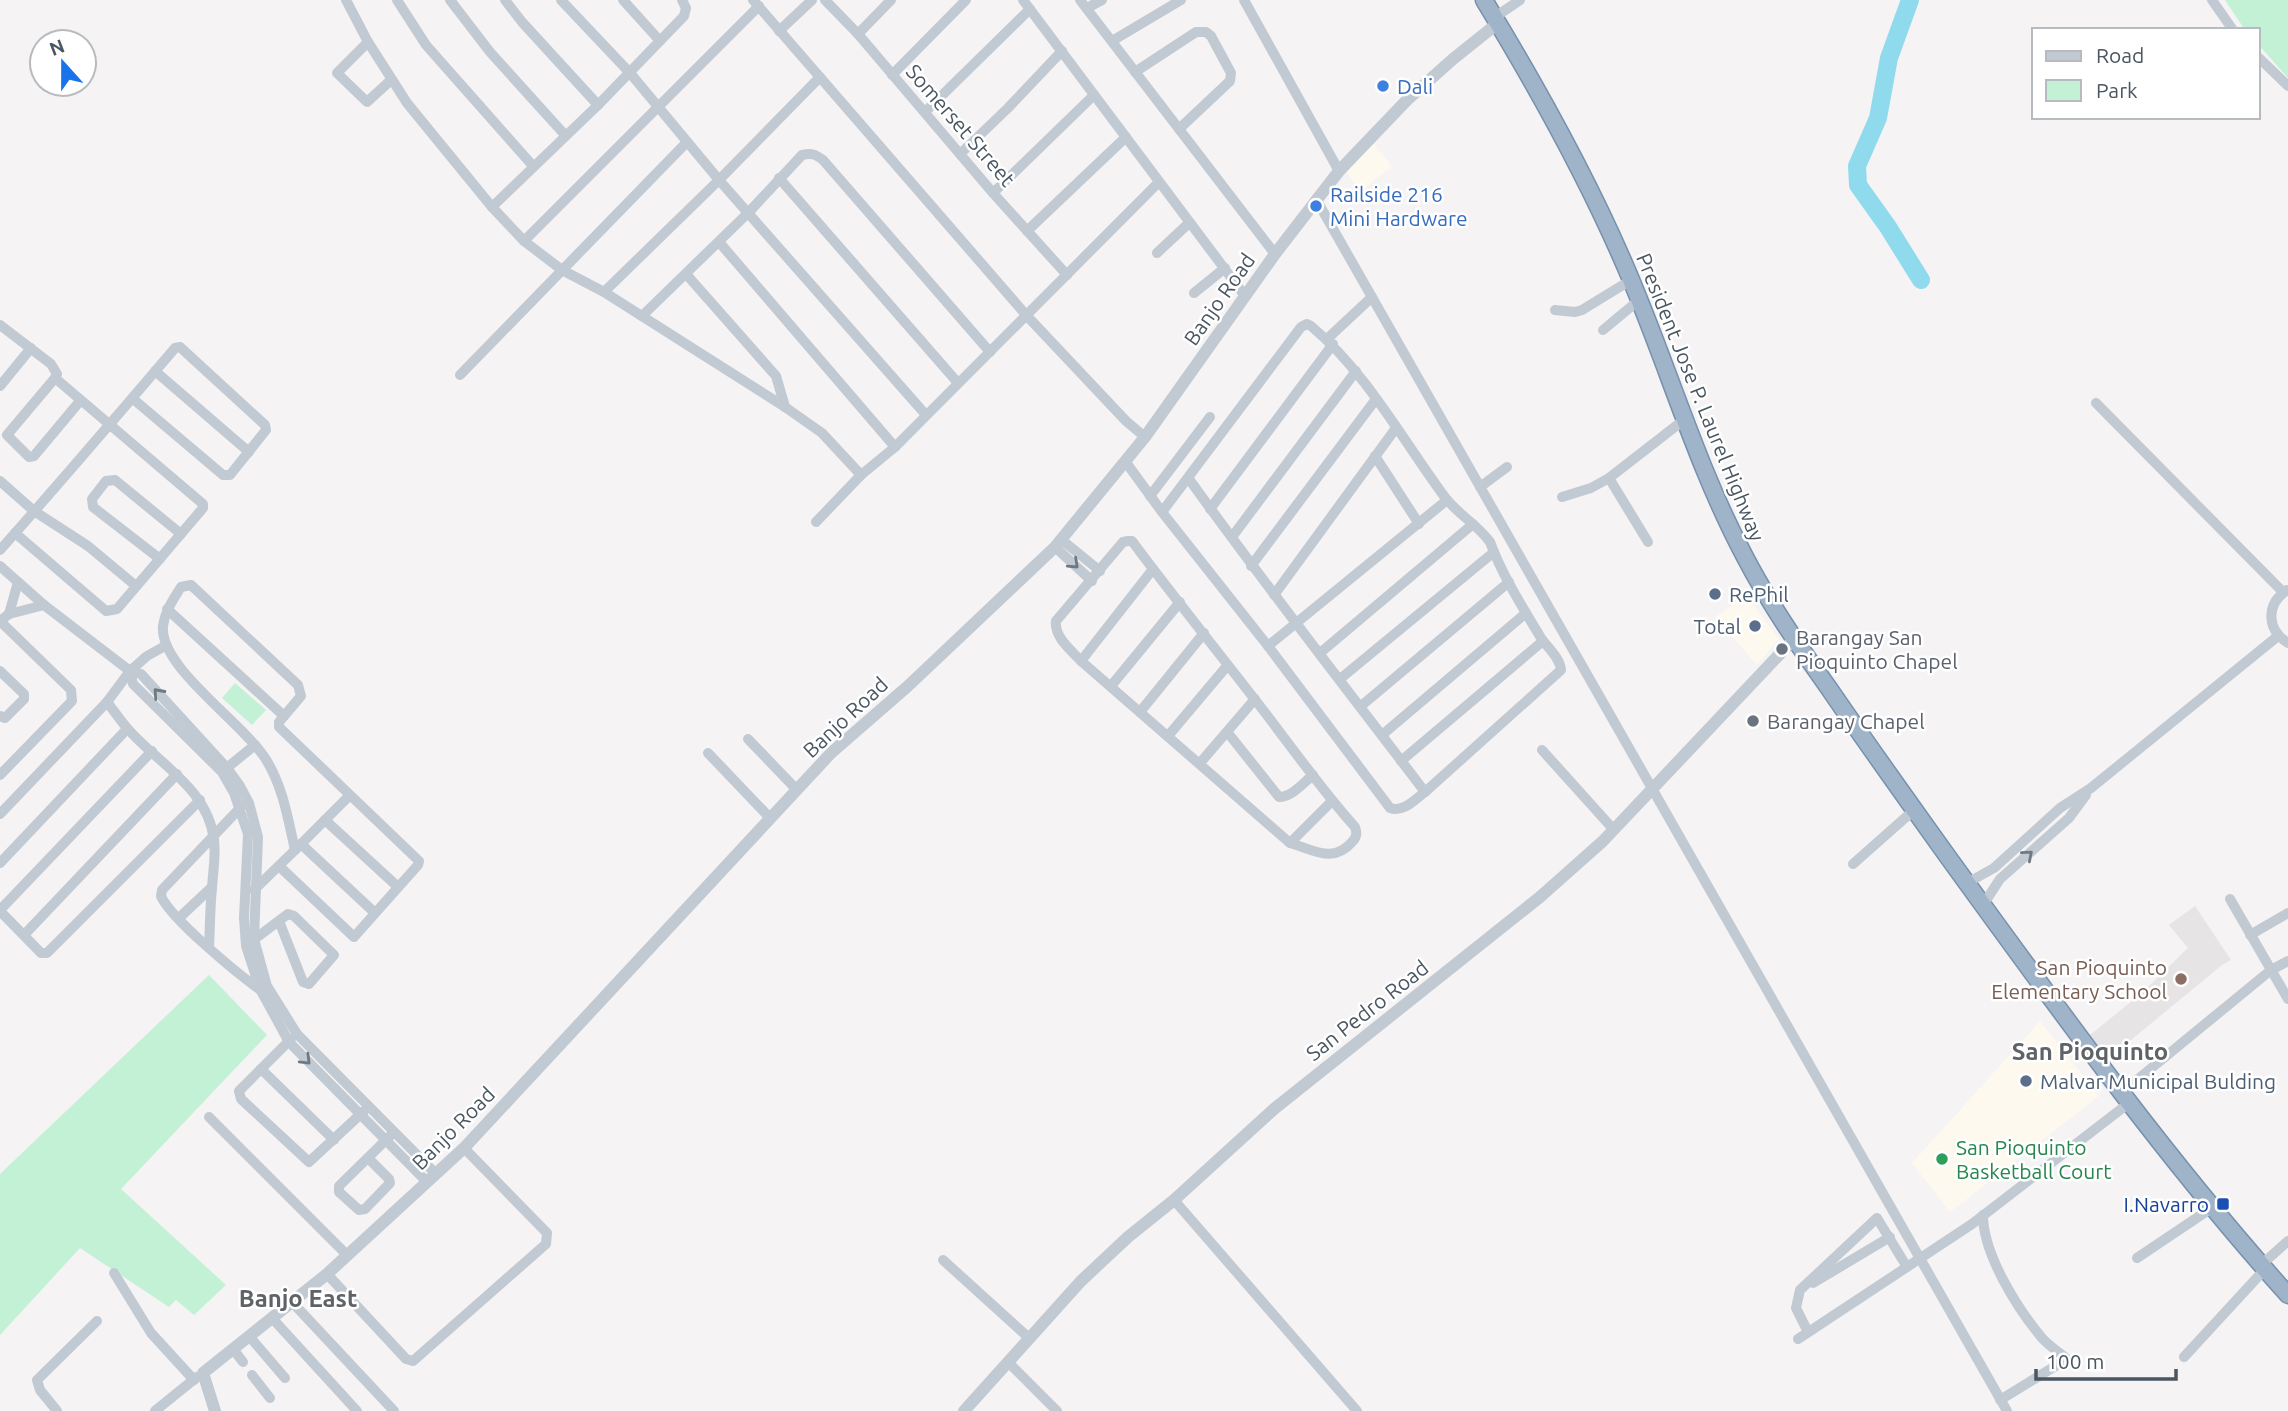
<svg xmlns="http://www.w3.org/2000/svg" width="2288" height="1411" viewBox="0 0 2288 1411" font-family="Ubuntu,sans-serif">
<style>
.commercial{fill:#fdf9ef}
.education{fill:#e6e4e5}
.green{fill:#c3f1d5}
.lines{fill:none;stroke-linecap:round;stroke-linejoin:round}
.river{stroke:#90daee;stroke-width:18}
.trunk-casing{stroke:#7690ad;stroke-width:19}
.minor{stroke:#c1cad2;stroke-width:10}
.tertiary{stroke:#c1cad2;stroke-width:12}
.trunk{stroke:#9fb4c9;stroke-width:16}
.oneway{stroke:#6e7983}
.shop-dot{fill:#3f7fe0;stroke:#fff;stroke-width:2.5}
.service-dot{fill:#5c6f8a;stroke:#fff;stroke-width:2.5}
.worship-dot{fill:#6b7280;stroke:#fff;stroke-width:2.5}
.education-dot{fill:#8d6e63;stroke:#fff;stroke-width:2.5}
.leisure-dot{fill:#2e9e5b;stroke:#fff;stroke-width:2.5}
.transit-dot{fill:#1a4fb4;stroke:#fff;stroke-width:2.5}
.labels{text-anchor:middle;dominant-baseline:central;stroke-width:5;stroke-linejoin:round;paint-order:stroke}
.shop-label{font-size:21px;fill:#366cbe;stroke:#fff;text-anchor:start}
.street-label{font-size:21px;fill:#4a5661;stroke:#fff}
.service-label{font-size:21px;fill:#4e5e75;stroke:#fff;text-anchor:start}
.worship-label{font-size:21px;fill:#5b616d;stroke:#fff;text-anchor:start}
.education-label{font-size:21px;fill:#785e54;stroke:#fff;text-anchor:end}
.leisure-label{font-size:21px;fill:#27864d;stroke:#fff;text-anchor:start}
.transit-label{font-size:21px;fill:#164399;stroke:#fff;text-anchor:end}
.quarter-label{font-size:24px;font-weight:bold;fill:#5f6368;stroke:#fff}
</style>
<rect width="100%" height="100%" fill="#f5f3f3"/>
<g class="commercial">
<path d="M1373,143l19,23 -32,26 -15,-22z"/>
<path d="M1746,595l33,44 -22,26 -42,-48z"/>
<path d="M2040,1021l59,75 -149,116 -38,-49z"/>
</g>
<path class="education" d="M2195,906l36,54 -9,5 -114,94 -18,-24 52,-42 46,-45 -19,-23z"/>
<g class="green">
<path d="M2225,0h63v78l-30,-34v-14h-13z"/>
<path d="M235,683l31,27 -14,15 -30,-27z"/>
<path d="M209,975l58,60 -146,154 105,96 -32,30 -18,-15 -7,7 -89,-59 -80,87v-161z"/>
</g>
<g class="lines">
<path class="river" d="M1910,0l-21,58 -11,60 -21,48 1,19 30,42 33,53"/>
<g class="trunk-casing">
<path id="trunk" d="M1484,0c56,92 109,187 150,287 37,89 65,184 111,270 24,46 53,88 83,130 39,57 80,114 120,170 109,150 216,300 340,438"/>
</g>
<g class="minor">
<path d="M346,0l22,42 39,61 85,104 32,34 38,29 42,22 181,115 37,26 39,42"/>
<path d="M397,0l29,45 107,121"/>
<path d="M450,0l40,52 75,83"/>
<path d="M505,0l17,22 76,83"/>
<path d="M561,0l69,73 89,107 207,235"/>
<path d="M623,0l37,41"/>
<path d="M753,0l274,316 99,105 19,16"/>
<path d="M825,0l33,34 135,159 74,82"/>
<path d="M1023,0l222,296"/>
<path d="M1080,0l195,254"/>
<path d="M1244,0l95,171"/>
<path d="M2212,0l21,30"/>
<path d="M1087,8l15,-8"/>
<path d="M1495,17l25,-17"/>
<path d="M779,31l33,-31"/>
<path d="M858,34l33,-34"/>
<path d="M1112,41l69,-41"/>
<path d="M368,42l-31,31 30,29 24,-22"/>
<path d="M2258,57l30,29"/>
<path d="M1135,72l61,-40h10l5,4 20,37 -1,8 -51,48"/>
<path d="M892,75l74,-75"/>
<path d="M926,111l104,-102"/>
<path d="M960,154l48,-46 54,-57"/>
<path d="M779,178l179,205"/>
<path d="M993,193l101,-98"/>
<path d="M1316,199l691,1212"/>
<path d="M492,207l106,-102 86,-89 2,-8 -4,-8"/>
<path d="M1027,231l99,-94"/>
<path d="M524,241l235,-235"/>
<path d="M719,242l176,205"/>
<path d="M1157,253l32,-30"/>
<path d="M686,274l90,102 9,31"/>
<path d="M604,292l115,-112 101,-103"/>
<path d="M1194,293l31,-25"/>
<path d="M1555,310l20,2 7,-2 49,-30"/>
<path d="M642,316l106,-103 54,-58c10,-2 13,-1 21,5l167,192"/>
<path d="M0,325l51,39 6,10 -2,4 148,126v4l-86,101 -11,2 -91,-78"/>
<path d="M1603,330l36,-30"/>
<path d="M1327,339l45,-42"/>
<path d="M155,371l94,81"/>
<path d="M460,375l227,-233"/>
<path d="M55,378l-48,57 22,22 5,-1 46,-55"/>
<path d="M0,386l31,-38"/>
<path d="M2096,403l187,189"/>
<path d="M1375,456l44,68"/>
<path d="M1125,461l37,51 106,134 122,162c13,5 24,-8 35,-16l136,-122c-1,-12 -13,-22 -20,-32 -18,-30 -39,-63 -51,-96 -13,-18 -33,-28 -46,-46 -42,-57 -78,-124 -133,-170l-4,-2 -6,3 -139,185"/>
<path d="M1609,478l39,64"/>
<path d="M1189,479c76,106 157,209 236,313"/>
<path d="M0,481l34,30 54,35 48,40"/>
<path d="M1480,487l27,-20"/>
<path d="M1150,496l60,-79"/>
<path d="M1562,497l29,-9 18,-10 76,-59"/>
<path d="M1210,509l123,-165"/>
<path d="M816,522l45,-47 34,-28 264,-265"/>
<path d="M1232,537l124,-166"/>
<path d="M1062,540l38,31"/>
<path d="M1128,541h4c40,54 83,107 124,160 33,42 63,86 99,126 2,6 2,10 -3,15 -19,22 -38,8 -62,1l-209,-182c-10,-11 -27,-24 -25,-40l67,-79z"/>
<path d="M1055,547l37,34"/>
<path d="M0,550c59,-66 117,-134 175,-202l5,-1 85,78 1,5 -36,45h-7l-91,-77"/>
<path d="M160,559l-67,-52 -1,-8 14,-18 9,-1 66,54"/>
<path d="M0,566l44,39 86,66 11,3 86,94 13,18 9,17 9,34 -4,102 13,47 30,48 139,140"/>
<path d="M1251,566l125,-167"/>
<path d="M2287,590c-22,15 -20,40 1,53"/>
<path d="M1274,595l122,-167"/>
<path d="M167,609l117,107"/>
<path d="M9,614l9,-32"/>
<path d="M0,621l71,69 1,11 -72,74"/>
<path d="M0,621l9,-7 35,-9"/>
<path d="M1268,646l179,-146"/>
<path d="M1320,653l153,-129"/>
<path d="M1081,661l72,-92"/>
<path d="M0,671l24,23v5l-19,19 -5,-2"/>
<path d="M130,671l3,13 89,88 12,21 14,41 -4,84 2,28 14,43 29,53 138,140"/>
<path d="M1340,679l154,-127"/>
<path d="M1111,686l69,-84"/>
<path d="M107,702c7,9 13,18 20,26 31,36 81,60 87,112 2,16 -1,31 -2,48 -2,19 -2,39 -3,59"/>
<path d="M1361,706l148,-124"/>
<path d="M1140,712l64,-79"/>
<path d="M1228,733l51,64c13,0 24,-14 34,-22"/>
<path d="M1382,735l144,-122"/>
<path d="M1168,736l59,-70"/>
<path d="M748,739l49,51"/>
<path d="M1542,750l72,80"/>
<path d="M708,753l62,65"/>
<path d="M1401,761l142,-120"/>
<path d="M1200,763l55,-64"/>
<path d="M223,771l32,-26"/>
<path d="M242,806l-80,84 -1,6c9,22 77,78 98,93"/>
<path d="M0,814l107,-112 23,-31 17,-15 18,-10"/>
<path d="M325,820l73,67"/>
<path d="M1290,843l42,-42"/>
<path d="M301,844l74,69"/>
<path d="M0,863l127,-134"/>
<path d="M1853,864l61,-54"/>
<path d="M279,866l75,71 64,-72 1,-4 -140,-134v-5l22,-26 -3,-11 -107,-100 -10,2c-8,13 -16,24 -18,39 -4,41 79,96 102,132 18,28 23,61 30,92l55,-55"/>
<path d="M1967,883l27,-15 66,-60 31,-20 187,-152"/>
<path d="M254,890l41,-40"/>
<path d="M2230,899l58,100"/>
<path d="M1983,905l17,-26 69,-61 17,-23"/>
<path d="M0,910l152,-159"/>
<path d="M0,911l41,42h6l153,-153"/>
<path d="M179,918l33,-31"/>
<path d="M24,935l153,-161"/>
<path d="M2250,935l38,-22"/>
<path d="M252,941l36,-27 6,2 40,39 -25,29 -6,-2 -24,-61"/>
<path d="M291,1039l-52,52 2,8 68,63 55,-51"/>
<path d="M261,1069l73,71"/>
<path d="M2121,1093l150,-123 17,-9"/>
<path d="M209,1117l138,138"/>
<path d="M368,1158l21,21 1,4 -25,26 -6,1 -20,-18v-6l51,-50"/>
<path d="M1174,1200l183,211"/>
<path d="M1983,1215c0,39 34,93 59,123 7,8 17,14 25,21l-67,41"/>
<path d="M2137,1258l76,-51"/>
<path d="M943,1260l86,78"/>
<path d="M2261,1265l27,-24"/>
<path d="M114,1273l37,60 43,47"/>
<path d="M327,1274l79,85 7,2 133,-117 1,-11 -83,-85"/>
<path d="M1813,1283l77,-46"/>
<path d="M292,1302l102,109"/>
<path d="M272,1318l85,93"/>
<path d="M1808,1332l-12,-24 4,-18 77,-72 30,49"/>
<path d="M249,1336l36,42"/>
<path d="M1798,1339l174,-115 157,-121"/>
<path d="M233,1349l10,13"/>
<path d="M2184,1357l81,-88"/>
<path d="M1008,1362l49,49"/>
<path d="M252,1375l18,23"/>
<path d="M57,1411l-17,-21 -3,-10 60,-59"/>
<path d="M155,1411l42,-34"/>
</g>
<g class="tertiary">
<path d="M215,1411l-12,-38 124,-99 137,-126 367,-395 77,-67 147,-139 90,-110 130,-183 64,-83 68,-71 46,-41 45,-36"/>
<path d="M964,1411l117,-130 47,-44 46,-37 100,-91 266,-212 63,-56 191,-202"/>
</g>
<use href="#trunk" class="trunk"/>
</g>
<defs><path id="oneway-chevron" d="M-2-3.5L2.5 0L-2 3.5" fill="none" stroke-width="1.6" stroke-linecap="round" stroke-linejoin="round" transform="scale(1.75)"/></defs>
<g class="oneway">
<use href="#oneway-chevron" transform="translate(1074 564) rotate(43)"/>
<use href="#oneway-chevron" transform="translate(158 693) rotate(-132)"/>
<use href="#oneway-chevron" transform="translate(2028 855) rotate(-41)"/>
<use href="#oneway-chevron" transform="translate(306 1060) rotate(45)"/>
</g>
<g class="shop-dot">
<circle cx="1383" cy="86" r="7"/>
<circle cx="1316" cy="206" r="7"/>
</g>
<g class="service-dot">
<circle cx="1715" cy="594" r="7"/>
<circle cx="1755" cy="626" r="7"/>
<circle cx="2026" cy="1081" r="7"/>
</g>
<g class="worship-dot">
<circle cx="1782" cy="649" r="7"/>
<circle cx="1753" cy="721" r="7"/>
</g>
<circle class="education-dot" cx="2181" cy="979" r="7"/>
<circle class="leisure-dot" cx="1942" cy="1159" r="7"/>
<rect class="transit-dot" x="2216" y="1197" width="14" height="14" rx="3.5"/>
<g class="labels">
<g class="shop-label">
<text x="1397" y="86">Dali</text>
<text x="1330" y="194">Railside 216<tspan x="1330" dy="24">Mini Hardware</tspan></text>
</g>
<g class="street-label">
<text transform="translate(961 125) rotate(49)">Somerset Street</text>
<text transform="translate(1219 299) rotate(-55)">Banjo Road</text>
<text transform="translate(1701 397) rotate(68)">President Jose P. Laurel Highway</text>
<text transform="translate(845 717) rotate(-43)">Banjo Road</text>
<text transform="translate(1367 1010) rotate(-38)">San Pedro Road</text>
<text transform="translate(453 1128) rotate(-45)">Banjo Road</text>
</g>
<g class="service-label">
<text x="1729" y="594">RePhil</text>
<text x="1741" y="626" text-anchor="end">Total</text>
<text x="2040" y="1081">Malvar Municipal Bulding</text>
</g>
<g class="worship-label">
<text x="1796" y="637">Barangay San<tspan x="1796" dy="24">Pioquinto Chapel</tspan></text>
<text x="1767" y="721">Barangay Chapel</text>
</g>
<g class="education-label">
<text x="2167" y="967">San Pioquinto<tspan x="2167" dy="24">Elementary School</tspan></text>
</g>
<g class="leisure-label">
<text x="1956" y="1147">San Pioquinto<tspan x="1956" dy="24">Basketball Court</tspan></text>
</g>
<g class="transit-label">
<text x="2209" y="1204">I.Navarro</text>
</g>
<g class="quarter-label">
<text x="2090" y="1051">San Pioquinto</text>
<text x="298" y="1298">Banjo East</text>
</g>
</g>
<rect x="2032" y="28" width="228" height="91" fill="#ffffff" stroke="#b7bbc0" stroke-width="2"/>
<rect x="2046" y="51" width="35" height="10" fill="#c1cad2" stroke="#b7bbc0" stroke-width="2"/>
<text x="2096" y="63" font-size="21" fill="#4a5661">Road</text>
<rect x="2046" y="80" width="35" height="21" fill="#c3f1d5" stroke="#b7bbc0" stroke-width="2"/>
<text x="2096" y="98" font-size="21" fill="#4a5661">Park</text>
<g transform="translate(63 63) rotate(339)"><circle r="33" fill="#ffffff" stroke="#b7bbc0" stroke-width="2"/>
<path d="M0-5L12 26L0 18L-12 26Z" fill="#1a73e8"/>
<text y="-10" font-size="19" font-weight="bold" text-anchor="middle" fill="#4a5661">N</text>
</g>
<path d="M2036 1369v10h140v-10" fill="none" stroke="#4a5661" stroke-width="3.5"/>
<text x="2046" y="1369" font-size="21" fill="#4a5661" stroke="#ffffff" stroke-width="5" paint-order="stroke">100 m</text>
</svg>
